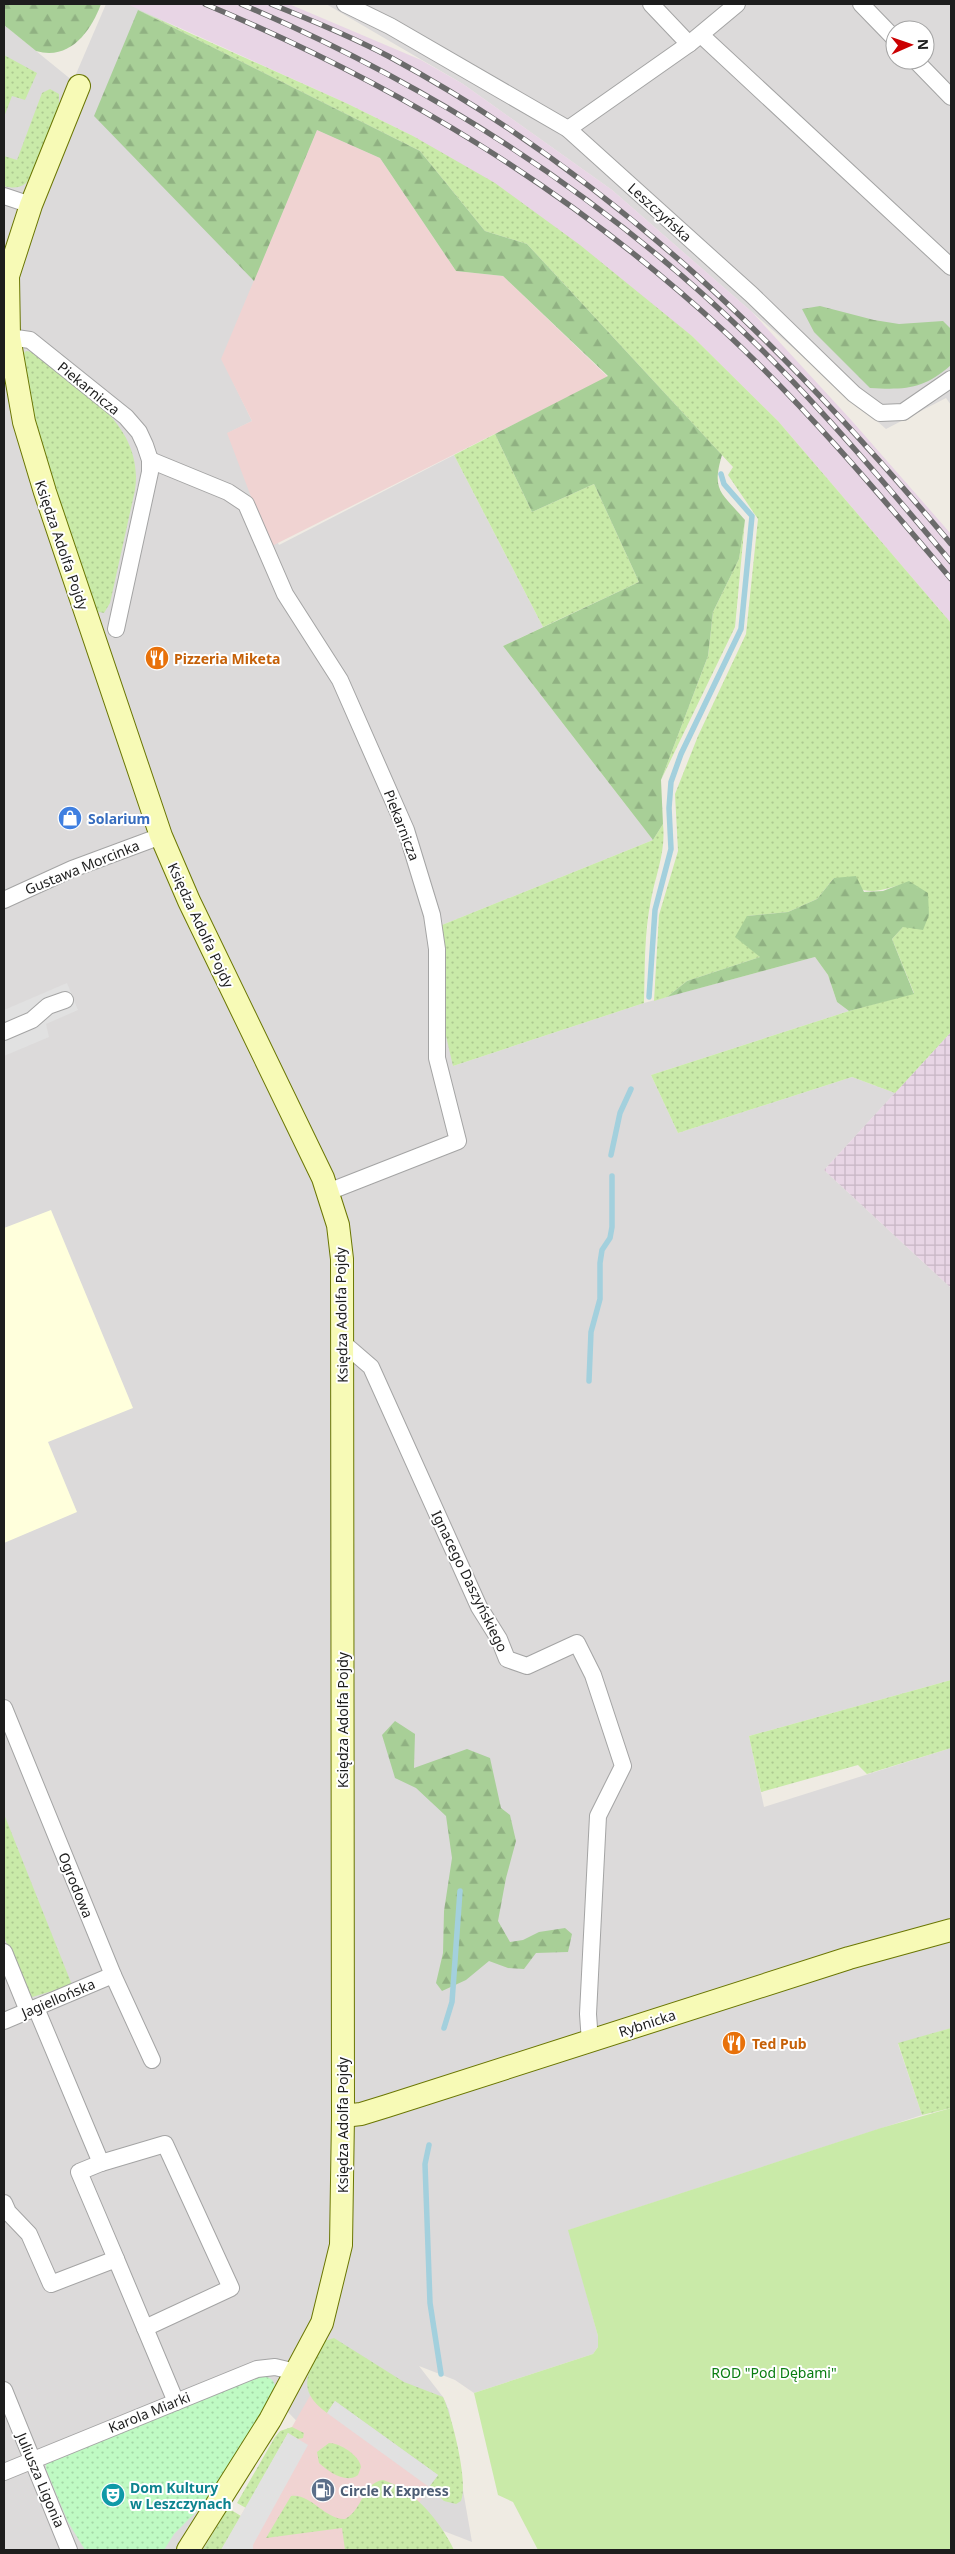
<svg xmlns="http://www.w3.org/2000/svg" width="955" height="2554" viewBox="0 0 955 2554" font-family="'Noto Sans',sans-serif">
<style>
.residential{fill:#dcdada;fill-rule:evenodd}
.commercial{fill:#f0d3d2}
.industrial{fill:url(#industrial-grid)}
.education{fill:#ffffdc}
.railway{fill:#e8d5e5}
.grass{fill:url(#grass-dots)}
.forest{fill:url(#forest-firs)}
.park{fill:url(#park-dots)}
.garden{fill:#c9eaa8}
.parking{fill:#e1e1e1}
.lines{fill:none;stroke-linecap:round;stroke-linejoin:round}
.stream{stroke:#a3d0dd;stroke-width:5.5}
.street-casing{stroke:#a4a4a4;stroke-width:18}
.secondary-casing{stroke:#6a7603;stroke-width:24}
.street{stroke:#fff;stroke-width:16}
.secondary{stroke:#f7fab6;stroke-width:22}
.rail-casing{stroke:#6b6b6b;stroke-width:5.5}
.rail{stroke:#fff;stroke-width:4;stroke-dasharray:11;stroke-linecap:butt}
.labels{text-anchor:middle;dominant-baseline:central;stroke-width:4;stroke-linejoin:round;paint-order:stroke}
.street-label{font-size:14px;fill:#1d1d1d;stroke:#fff}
.food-label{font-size:14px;font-weight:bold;fill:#c56008;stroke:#fff;text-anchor:start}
.shop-label{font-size:14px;font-weight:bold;fill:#366cbe;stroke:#fff;text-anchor:start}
.park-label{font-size:14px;fill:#0a7d12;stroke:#fff}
.culture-label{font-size:14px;font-weight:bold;fill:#0d838f;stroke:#fff;text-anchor:start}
.service-label{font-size:14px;font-weight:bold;fill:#4e5e75;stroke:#fff;text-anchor:start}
</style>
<defs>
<pattern id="industrial-grid" width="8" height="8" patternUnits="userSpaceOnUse" patternTransform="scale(1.25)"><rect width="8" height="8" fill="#e8d5e5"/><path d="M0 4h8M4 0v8" fill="none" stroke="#c7b6c4"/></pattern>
<pattern id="grass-dots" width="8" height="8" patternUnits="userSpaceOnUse" patternTransform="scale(1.25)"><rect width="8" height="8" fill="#c9eaa8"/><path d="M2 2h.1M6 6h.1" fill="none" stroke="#acc890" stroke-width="1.8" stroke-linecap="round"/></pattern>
<pattern id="forest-firs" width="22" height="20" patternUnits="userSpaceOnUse" patternTransform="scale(1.25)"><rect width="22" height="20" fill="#a8cf97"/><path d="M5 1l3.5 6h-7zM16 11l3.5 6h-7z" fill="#90b182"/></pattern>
<pattern id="park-dots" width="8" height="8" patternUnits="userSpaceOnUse" patternTransform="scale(1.25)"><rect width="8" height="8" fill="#bffac3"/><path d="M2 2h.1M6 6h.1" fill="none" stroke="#a4d6a7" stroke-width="1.8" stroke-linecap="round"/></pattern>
</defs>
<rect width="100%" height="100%" fill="#efebe3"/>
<g class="residential">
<path d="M106,4h25l289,147 -35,14 -5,-7 -63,-28 -95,229 30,62 -24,12 20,49 31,63 175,-90 89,172 -40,19 150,194 -211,85 11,141 191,-63 171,-46 13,18 9,27 12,9 -198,64 27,58 174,-56 43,16 -71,77 127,118v392l-202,56 15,71 187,-59v280l-53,16 24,71 -353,115 29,106v11l-5,7 -119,39 -19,-13 -36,-14 24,31 6,13 23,132 -93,-36 -93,-96 -81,140h-201v-2525l69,56z"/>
<path d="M326,4h625v401l-5,-7 -60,31 -274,-239 -149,-106zM895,30h30v30h-30z"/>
</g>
<g class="commercial">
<path d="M317,130l63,28 76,113 47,5 105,101 -338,170 -43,-114 25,-12 -31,-62z"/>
<path d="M315,2387l122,88 -30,46 -60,29h-126z"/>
</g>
<path class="industrial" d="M951,1032v256l-127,-118z"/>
<path class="education" d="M51,1210l82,198 -85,34 29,70 -73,31v-315z"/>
<path class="railway" d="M127,4h162l132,56 42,24 149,106 140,122 100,109 99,113v89l-173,-202 -86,-85 -279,-200 -67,-33z"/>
<g class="grass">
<path d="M138,10l208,93 67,33 82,47 85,62 112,91 86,85 173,202v409l-56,61 -43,-16 -174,56 -27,-58 198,-64 65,-18 -22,-54 11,-12 6,-45c-38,12 -39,13 -75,-4l-17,21 -29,13 -41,4 13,41 -73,24 -20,16 -13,4 5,-86 19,-64 -3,-57 23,-58 48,-102 12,-115 -30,-44 5,-8 -206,-223 -42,-13 -65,-80z"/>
<path d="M4,55l33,18 -12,27 -13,-4 -8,21z"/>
<path d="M50,89l9,5v14l-29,70c-6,10 -15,11 -26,8v-30l13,4 25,-67z"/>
<path d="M26,351l6,1c46,36 113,71 103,138l-25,113 -6,10 -9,-2 -60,-182 -13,-74z"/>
<path d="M495,434l37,78 62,-28 45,98 -96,45 -89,-172z"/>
<path d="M745,520l-10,107 -74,153 47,-124 5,-44 26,-53z"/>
<path d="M663,824c3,28 -7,49 -12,76 -7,33 -6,69 -7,103l-191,63 -7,-30 -4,-111 211,-85z"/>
<path d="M951,1680v68l-84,26 -9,-9 -97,27 -12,-56z"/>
<path d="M4,1814l68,171 -43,13 -25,-61z"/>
<path d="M951,2028v80l-29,7 -24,-72z"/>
<path d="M334,2338l70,44 39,15c9,19 26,87 18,104l-5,3 -12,-3 -15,-14 9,-12 -103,-74 -8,12c-33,-24 -18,-42 -3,-72z"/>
<path d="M292,2427l12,6 -1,5 -5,1 -10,-6 -42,75 -9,-5 38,-66 5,-6z"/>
<path d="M329,2443c11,0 30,12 32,24l-3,8c-12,9 -29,-3 -39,-12l-2,-11z"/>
<path d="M383,2480c32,10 57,41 71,70h-109l-3,-22 -76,10 25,-42c20,-3 34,24 54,23 18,-9 17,-36 38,-39z"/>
<path d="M228,2508l13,8 -20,34h-18z"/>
</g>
<g class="forest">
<path d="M4,4h97c-10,27 -31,57 -65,47l-32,-26z"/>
<path d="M138,10l282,141 65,80 42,13 195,211c-11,37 0,38 23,65l-6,39 -26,53 -5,44 -47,124 2,44 -10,16 -150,-194 136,-64 -45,-98 -62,28 -37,-78 113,-58 -105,-100 -47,-5 -76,-113 -63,-28 -63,151 -160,-165z"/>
<path d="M820,306l54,14 25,4 44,-3 8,8v36c-27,24 -45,25 -81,23l-56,-56 -12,-23z"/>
<path d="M856,876l8,16 19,-1 26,-10 19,12 1,22 -6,15 -20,-3 -11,12 22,55 -65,17 -12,-9 -9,-27 -13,-18 -148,40 20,-16 73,-24 -25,-20 12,-21 41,-4 29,-13 17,-21z"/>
<path d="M395,1721l20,13 -1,34 53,-19 23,9 11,50 9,7 6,26 -10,37 -8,43 12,21 13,-2 16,-8 26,-4 7,6 -4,18 -32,1 -12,16 -16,-1 -19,-7 -23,19 -24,11 -6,-8 7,-30 1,-42 8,-53 -6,-42 -30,-28 -21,-10 -13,-43z"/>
</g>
<path class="park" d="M257,2376c12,-1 21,4 17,17l-66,107 -34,34 -10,16h-79l-17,-28 -22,-53v-7l21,-6 28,-14z"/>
<path class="garden" d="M951,2108v442h-413l-25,-48 -15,-7 -24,-102 119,-39 5,-7v-11l-30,-106 313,-102z"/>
<g class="parking">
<path d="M67,983l11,27 -32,14 3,13 -45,19v-46z"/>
<path d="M335,2401l103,74 -9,12 -102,-74z"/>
<path d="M288,2433l20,12 -55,100v5h-32z"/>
</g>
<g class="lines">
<g class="stream">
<path d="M649,997l6,-87 16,-61 -2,-41 2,-26 10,-28 60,-125 11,-113 -28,-32 -3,-10"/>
<path d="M611,1155l9,-42 11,-24"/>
<path d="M589,1381l2,-49 9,-33v-36l2,-13 8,-12 2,-11v-51"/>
<path d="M444,2028l8,-26 8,-111"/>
<path d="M429,2145l-4,19 5,139 11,71"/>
</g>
<g class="street-casing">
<g id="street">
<path d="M345,4l45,22 178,103 184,166 102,99 26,19 23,-1 48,-33"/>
<path d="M651,4l38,40"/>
<path d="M861,4l34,35"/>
<path d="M701,35l250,232"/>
<path d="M915,60l36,37"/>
<path d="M568,129l121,-85 48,-40"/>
<path d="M4,196l27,9"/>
<path d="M9,337l21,3 96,77 13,15 6,13 5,15v12l-34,157"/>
<path d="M150,460l78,32 18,12 39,90 55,86 66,150 26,85 5,34v109l21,83 -130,51"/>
<path d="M4,900l68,-31 89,-33"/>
<path d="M4,1032l28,-12 16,-14 17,-6"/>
<path d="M342,1342l29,25 108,240 20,32 8,20 20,7 50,-23 16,32 30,91 -25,50 -10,198 2,28"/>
<path d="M4,1708l109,267 39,85"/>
<path d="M4,1952l24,59"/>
<path d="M36,2008l65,155"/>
<path d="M4,2021l109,-46"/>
<path d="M4,2203l4,9 21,22 22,50 65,-25 60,143"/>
<path d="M116,2259l-37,-87 22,-9 64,-19 66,144 -86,40"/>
<path d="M4,2390l65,160"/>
<path d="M4,2472l253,-103 18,-2 21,5"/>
</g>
</g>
<g class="secondary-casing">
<g id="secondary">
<path d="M79,86l-48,119 -23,71 1,61 15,85 21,70 116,344 28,65 134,277 15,47 4,34 1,857 -2,129 -19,78 -52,97 -82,130"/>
<path d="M343,2116l18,-2 26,-8 462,-148 102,-28"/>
</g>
</g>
<use href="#street" class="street"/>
<use href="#secondary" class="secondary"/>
<g class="rail-casing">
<g id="rail">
<path d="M205,4c193,81 365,185 520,328 82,76 154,162 226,247"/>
<path d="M241,4c190,81 366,194 514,339 70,69 133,144 196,219"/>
<path d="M271,4c40,16 79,32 117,52 227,122 400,293 563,488"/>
</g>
</g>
<use href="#rail" class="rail"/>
</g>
<defs>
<g id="restaurant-disc" transform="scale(1.25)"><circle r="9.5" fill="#e8710a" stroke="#fff"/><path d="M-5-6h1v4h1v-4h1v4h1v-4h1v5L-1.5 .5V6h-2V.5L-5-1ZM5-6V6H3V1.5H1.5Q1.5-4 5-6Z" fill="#fff"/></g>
<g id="shop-disc" transform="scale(1.25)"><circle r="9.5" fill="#3f7fe0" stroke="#fff"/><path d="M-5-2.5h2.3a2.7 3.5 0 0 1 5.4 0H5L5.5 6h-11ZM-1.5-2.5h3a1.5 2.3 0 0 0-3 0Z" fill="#fff"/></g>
<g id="fuel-disc" transform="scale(1.25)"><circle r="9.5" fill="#5c6f8a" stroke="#fff"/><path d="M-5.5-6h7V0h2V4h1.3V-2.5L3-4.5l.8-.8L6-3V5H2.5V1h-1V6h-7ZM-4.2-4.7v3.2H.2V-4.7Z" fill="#fff"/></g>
<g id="theatre-disc" transform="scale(1.25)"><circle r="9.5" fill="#0f9aa8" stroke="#fff"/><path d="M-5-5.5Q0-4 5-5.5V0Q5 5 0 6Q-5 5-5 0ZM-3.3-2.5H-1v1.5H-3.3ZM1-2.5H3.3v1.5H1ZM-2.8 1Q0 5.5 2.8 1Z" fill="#fff"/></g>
</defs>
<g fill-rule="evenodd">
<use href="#restaurant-disc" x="157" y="658"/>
<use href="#shop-disc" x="70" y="818"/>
<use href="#restaurant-disc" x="734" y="2043"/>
<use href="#fuel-disc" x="323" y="2490"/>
<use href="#theatre-disc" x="113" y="2495"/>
</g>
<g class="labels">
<g class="street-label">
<text transform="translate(660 212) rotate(42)">Leszczyńska</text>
<text transform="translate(89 388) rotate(39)">Piekarnicza</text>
<text transform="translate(62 545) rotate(71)">Księdza Adolfa Pojdy</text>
<text transform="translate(402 825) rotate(69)">Piekarnicza</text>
<text transform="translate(82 867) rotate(-22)">Gustawa Morcinka</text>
<text transform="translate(201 925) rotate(65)">Księdza Adolfa Pojdy</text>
<text transform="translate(341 1315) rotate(-91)">Księdza Adolfa Pojdy</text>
<text transform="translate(470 1581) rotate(64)">Ignacego Daszyńskiego</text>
<text transform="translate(342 1720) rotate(-90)">Księdza Adolfa Pojdy</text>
<text transform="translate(76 1885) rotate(68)">Ogrodowa</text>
<text transform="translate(58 1998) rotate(-23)">Jagiellońska</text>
<text transform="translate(647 2023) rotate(-18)">Rybnicka</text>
<text transform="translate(342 2125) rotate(-90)">Księdza Adolfa Pojdy</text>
<text transform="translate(149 2412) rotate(-22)">Karola Miarki</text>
<text transform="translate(41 2480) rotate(67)">Juliusza Ligonia</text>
</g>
<g class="food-label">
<text x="174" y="658">Pizzeria Miketa</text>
<text x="752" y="2043">Ted Pub</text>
</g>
<g class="shop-label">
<text x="88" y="818">Solarium</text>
</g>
<g class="park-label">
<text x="774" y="2372">ROD "Pod Dębami"</text>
</g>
<g class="culture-label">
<text x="130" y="2487">Dom Kultury<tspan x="130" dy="16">w Leszczynach</tspan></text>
</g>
<g class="service-label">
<text x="340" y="2490">Circle K Express</text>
</g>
</g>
<rect width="955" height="2554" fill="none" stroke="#1d1d1d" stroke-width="10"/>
<g transform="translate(910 45) rotate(88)"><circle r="24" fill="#ffffff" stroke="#a5a5a5"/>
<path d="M0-4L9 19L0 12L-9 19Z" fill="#cb0002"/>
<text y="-8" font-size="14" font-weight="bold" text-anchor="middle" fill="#1d1d1d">N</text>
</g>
</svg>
